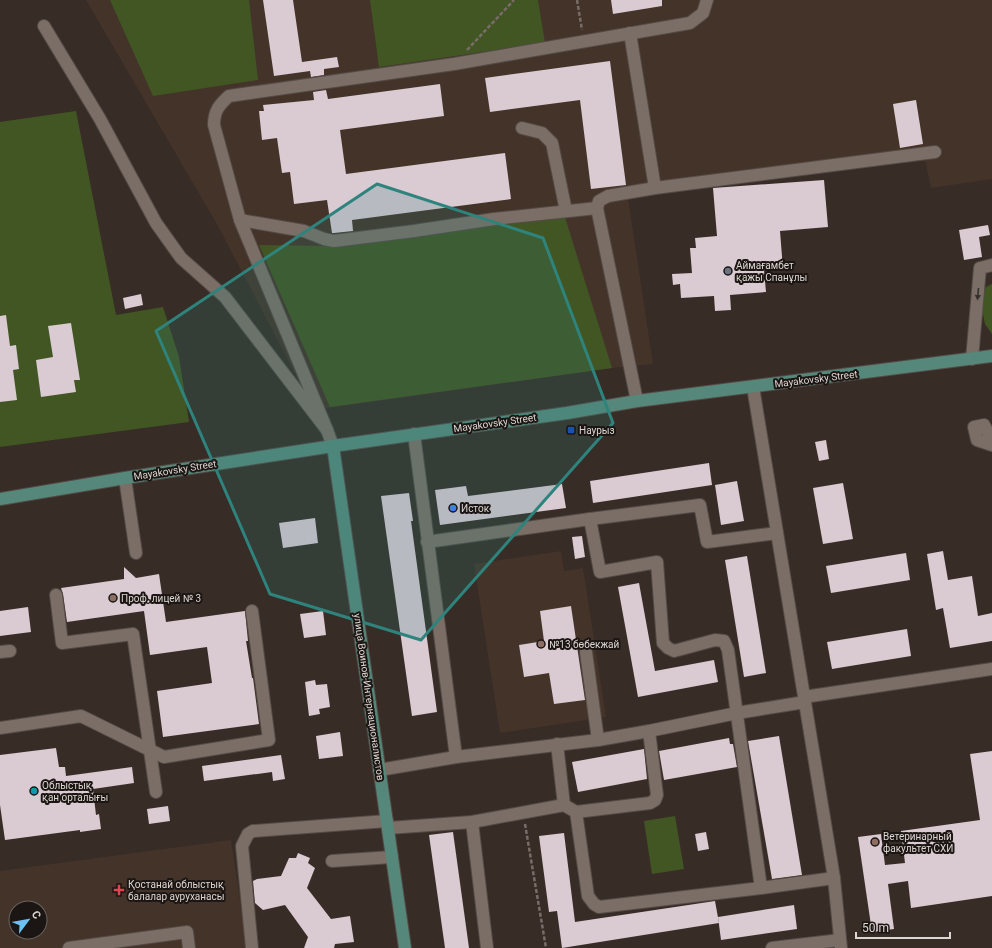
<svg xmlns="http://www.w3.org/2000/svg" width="992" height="948" viewBox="0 0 992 948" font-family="Roboto,sans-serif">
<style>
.built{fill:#443329;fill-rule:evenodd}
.green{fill:#425624}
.building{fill:#dacad2}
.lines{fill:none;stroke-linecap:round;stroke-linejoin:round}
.minor-casing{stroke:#544b46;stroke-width:14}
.major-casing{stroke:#544b46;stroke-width:14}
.path{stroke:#786d68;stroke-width:2.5;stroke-dasharray:4 2;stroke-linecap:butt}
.minor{stroke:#7b6e66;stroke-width:12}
.major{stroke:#55887a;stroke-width:12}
.oneway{fill:#38302c}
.marked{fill:#2e847d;fill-opacity:0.2;stroke:#2e847d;stroke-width:3;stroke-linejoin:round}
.worship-dot{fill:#6b7280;stroke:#1b1613;stroke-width:1.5}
.transit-dot{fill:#1a4fb4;stroke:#1b1613;stroke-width:1.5}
.shop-dot{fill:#3f7fe0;stroke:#1b1613;stroke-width:1.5}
.education-dot{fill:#8d6e63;stroke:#1b1613;stroke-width:1.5}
.culture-dot{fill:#0f9aa8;stroke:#1b1613;stroke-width:1.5}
.health-dot{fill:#e0444e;stroke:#1b1613;stroke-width:1.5}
.labels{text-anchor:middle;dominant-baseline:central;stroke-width:4;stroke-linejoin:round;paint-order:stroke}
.poi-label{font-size:10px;fill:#ded6d2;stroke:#1b1613;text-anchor:start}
.street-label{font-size:10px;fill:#ded6d2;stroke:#1b1613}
</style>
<rect width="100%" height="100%" fill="#382c26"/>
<g class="built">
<path d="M86,0h906v179l-61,9 -6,-29 -297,39 25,166 -41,4 -298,42 -96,-184z"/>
<path d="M561,551l3,20 19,-3 23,149 -106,16 -26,-169z"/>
<path d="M231,840l16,108h-247v-77zM16,908h24v24h-24z"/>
</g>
<g class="green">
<path d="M110,0h139l9,80 -105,16z"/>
<path d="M370,0h168l7,43 -166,24z"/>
<path d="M76,111l40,204 47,-8 16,50 10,65 -189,25v-325z"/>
<path d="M564,214l48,154 -282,39 -71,-162 74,1z"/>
<path d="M992,284v50l-7,-10 -5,-24 6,-13z"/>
<path d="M675,816l9,53 -32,5 -8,-53z"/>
</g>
<g class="building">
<path d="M263,0h30l9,62 35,-5 2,10 -15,2v6l-13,2 -1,-6 -36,5z"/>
<path d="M611,0h51v6l-49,8z"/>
<path d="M610,61l16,124 -35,4 -11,-89 -90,12 -5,-34z"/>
<path d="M440,84l4,32 -104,14 6,44 159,-21 6,46 -159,21 1,11 -19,2h-2l-5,-33 -33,4 -4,-32 -8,1 -5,-35 -15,2 -3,-29h5l-1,-6 51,-5 -1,-8 13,-2 2,9z"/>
<path d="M916,100l7,44 -23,4 -7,-44z"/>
<path d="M824,180l4,47 -48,4 3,38 -19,1 2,22 -36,3 1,15 -16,1 -1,-15 -33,2 -1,-14 -7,1 -1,-11 20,-1 -2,-25h6l-1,-10 22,-2 -4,-48z"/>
<path d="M988,225l2,10 -11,2 3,20 -18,3 -5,-30z"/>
<path d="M141,294l2,11 -18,4 -2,-11z"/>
<path d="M6,315l4,31 6,-1 3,24 -6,1 4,30 -17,2v-86z"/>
<path d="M71,323l9,57h-6l2,12 -35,5 -5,-37 17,-3 -5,-31z"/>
<path d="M826,440l3,19 -10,2 -4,-19z"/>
<path d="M709,463l3,22 -119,18 -3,-22z"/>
<path d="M737,481l7,40 -23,4 -6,-40z"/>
<path d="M843,483l10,56 -30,5 -10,-56z"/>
<path d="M562,484l4,24 -126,17 -5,-35 31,-4 2,10z"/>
<path d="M409,493l4,28h-2l26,191 -25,4 -31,-220z"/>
<path d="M315,518l3,25 -35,5 -4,-25z"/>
<path d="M582,536l3,21 -10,2 -3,-22z"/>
<path d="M943,551l5,29 24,-4 6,40 14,-3v28l-42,7 -7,-40 -7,2 -9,-56z"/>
<path d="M906,553l4,27 -79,13 -5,-27z"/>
<path d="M747,556l19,117 -22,4 -19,-117z"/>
<path d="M124,567l12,11 23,-4 7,48 79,-11 3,30h-2l6,37h1l6,46 -96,13 -6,-46 55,-8 -5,-36 -57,8 -6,-44 -77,11 -4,-28 -2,-6 63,-9z"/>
<path d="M639,583l16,88 59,-11 4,22 -80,15 -20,-110z"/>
<path d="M571,606l14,94 -31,4 -5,-31 -25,4 -5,-32 25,-4 -4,-30z"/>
<path d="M28,607l3,25 -31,4v-25z"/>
<path d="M323,611l3,24 -22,3 -4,-24z"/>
<path d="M907,629l4,27 -79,13 -5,-27z"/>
<path d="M315,680l1,5 11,-1 3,23 -11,2 1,5 -11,2 -4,-34z"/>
<path d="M340,732l3,24 -24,3 -3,-23z"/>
<path d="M779,736l23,139 -30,4 -24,-138z"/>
<path d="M729,738l1,6h3l4,23 -73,13 -5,-29z"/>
<path d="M56,748l3,19h6l1,9 66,-9 2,16 -41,6 3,26 3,-1 2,15 -21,3v-2l-75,10 -5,-35v-50z"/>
<path d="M644,749l3,30 -69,13 -6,-30z"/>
<path d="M992,751v145l-81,12 -3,-27 -20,3 6,45 -22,3 -14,-95 23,-3 4,31 20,-2 -4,-32 79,-11 -10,-66z"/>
<path d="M281,755l4,24 -12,2 -1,-9 -68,9 -2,-15z"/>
<path d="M168,806l2,15 -21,3 -2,-15z"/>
<path d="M453,832l16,116h-24l-16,-113z"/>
<path d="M706,832l3,17 -11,2 -3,-17z"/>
<path d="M564,833l11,89 140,-21 4,22 -157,25 -5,-37 -8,1 -10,-76z"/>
<path d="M298,853l12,5 -2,5 7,5 -8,20 24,31 19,-3 4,26 -19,2 -1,4h-30l4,-11 -23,-32 -22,5 -8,-7 -2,-22 4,-2 24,-3 8,-18h7z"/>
<path d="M794,905l3,24 -76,11 -3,-23z"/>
</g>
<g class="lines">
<g class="minor-casing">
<g id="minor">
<path d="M44,26l56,93 56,104 25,35 44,39 102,133 6,16"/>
<path d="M630,33l25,155"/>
<path d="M522,128l20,5 10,10 14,68"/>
<path d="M240,220l64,11 20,8 10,2 80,-10 80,-12 103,-11"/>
<path d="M972,359l8,-91 12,-3"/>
<path d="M753,387l81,491 7,70"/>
<path d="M637,401l-40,-193 2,-7 9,-5 47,-8 280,-36"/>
<path d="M327,430l-87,-210 -26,-95c0,-14 5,-20 15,-29l225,-32 236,-41 13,-10 4,-13"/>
<path d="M414,434l42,323"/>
<path d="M992,440l-8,-15 -10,2 3,13 15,5"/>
<path d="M125,478l11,75"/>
<path d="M427,542l163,-23"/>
<path d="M56,595l6,48 71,-9 23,158"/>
<path d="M0,652l10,-1"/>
<path d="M586,652l12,88"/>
<path d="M804,697l188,-28"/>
<path d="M0,728l81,-12 83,41 105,-17 -17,-129"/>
<path d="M557,744l7,61"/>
<path d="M379,770l77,-13 142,-17 51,-9 88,-18 68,-11"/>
<path d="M576,812l74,-9 5,-3 2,-5 -8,-64"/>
<path d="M472,822l15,126"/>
<path d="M388,828l84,-6 92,-17 12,7 12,84 6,8 5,3 162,-19 73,-10"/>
<path d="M332,861l60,-4"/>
<path d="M761,888l-33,-238 -4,-9 -9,-1 -41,11 -6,-3 -5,-5 -6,-81 -57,10 -10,-53 110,-14 7,37 70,-9"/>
<path d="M69,948l118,-16 2,16"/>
<path d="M252,948l-10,-102 6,-12 5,-3 134,-10"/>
<path d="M772,948l68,-8"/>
</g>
</g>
<g class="major-casing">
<g id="major">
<path d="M333,446l72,502"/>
<path d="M0,499l125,-21 208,-32 234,-33 70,-12 355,-45"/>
</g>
</g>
<g class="path">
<path d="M577,0l5,30"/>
<path d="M467,50l47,-50"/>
<path d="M525,824l21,124"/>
</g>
<use href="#minor" class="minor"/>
<use href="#major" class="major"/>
</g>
<defs><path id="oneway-solid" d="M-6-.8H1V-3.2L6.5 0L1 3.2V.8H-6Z"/></defs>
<use class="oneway" href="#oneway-solid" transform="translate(978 294) rotate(95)"/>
<path class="marked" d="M377,184l166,54 70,185 -192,217 -151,-46 -114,-263z"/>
<circle class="worship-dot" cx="728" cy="271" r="4"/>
<rect class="transit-dot" x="567" y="426" width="8" height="8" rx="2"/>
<circle class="shop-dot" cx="453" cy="508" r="4"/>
<g class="education-dot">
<circle cx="113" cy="598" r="4"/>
<circle cx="541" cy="644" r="4"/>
<circle cx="875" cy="842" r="4"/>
</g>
<circle class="culture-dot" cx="34" cy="791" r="4"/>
<path class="health-dot" d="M117 884h4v4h4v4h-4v4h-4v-4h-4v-4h4z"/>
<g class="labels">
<g class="poi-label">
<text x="736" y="265">Аймағамбет<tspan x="736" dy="12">қажы Спанұлы</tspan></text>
<text x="579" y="430">Наурыз</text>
<text x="461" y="508">Исток</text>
<text x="121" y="598">Проф. лицей № 3</text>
<text x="549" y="644">№13 бөбекжай</text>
<text x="42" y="785">Облыстық<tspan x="42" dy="12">қан орталығы</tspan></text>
<text x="883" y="836">Ветеринарный<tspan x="883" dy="12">факультет СХИ</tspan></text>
<text x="128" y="884">Қостанай облыстық<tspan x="128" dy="12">балалар ауруханасы</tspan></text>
</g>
<g class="street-label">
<text transform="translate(816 379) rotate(-7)">Mayakovsky Street</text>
<text transform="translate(495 423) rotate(-8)">Mayakovsky Street</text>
<text transform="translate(175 470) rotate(-9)">Mayakovsky Street</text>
<text transform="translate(369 697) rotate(82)">улица Воинов-Интернационалистов</text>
</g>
</g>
<g transform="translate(28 920) rotate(58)"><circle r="19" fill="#1b1613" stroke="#69635f"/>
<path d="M0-3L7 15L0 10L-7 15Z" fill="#6ec2f3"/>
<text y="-6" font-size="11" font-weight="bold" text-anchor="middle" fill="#ded6d2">С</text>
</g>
<path d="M856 932v6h94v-6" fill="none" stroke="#ded6d2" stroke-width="2"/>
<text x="862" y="932" font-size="12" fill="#ded6d2" stroke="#1b1613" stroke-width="3" paint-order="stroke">50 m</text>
</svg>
